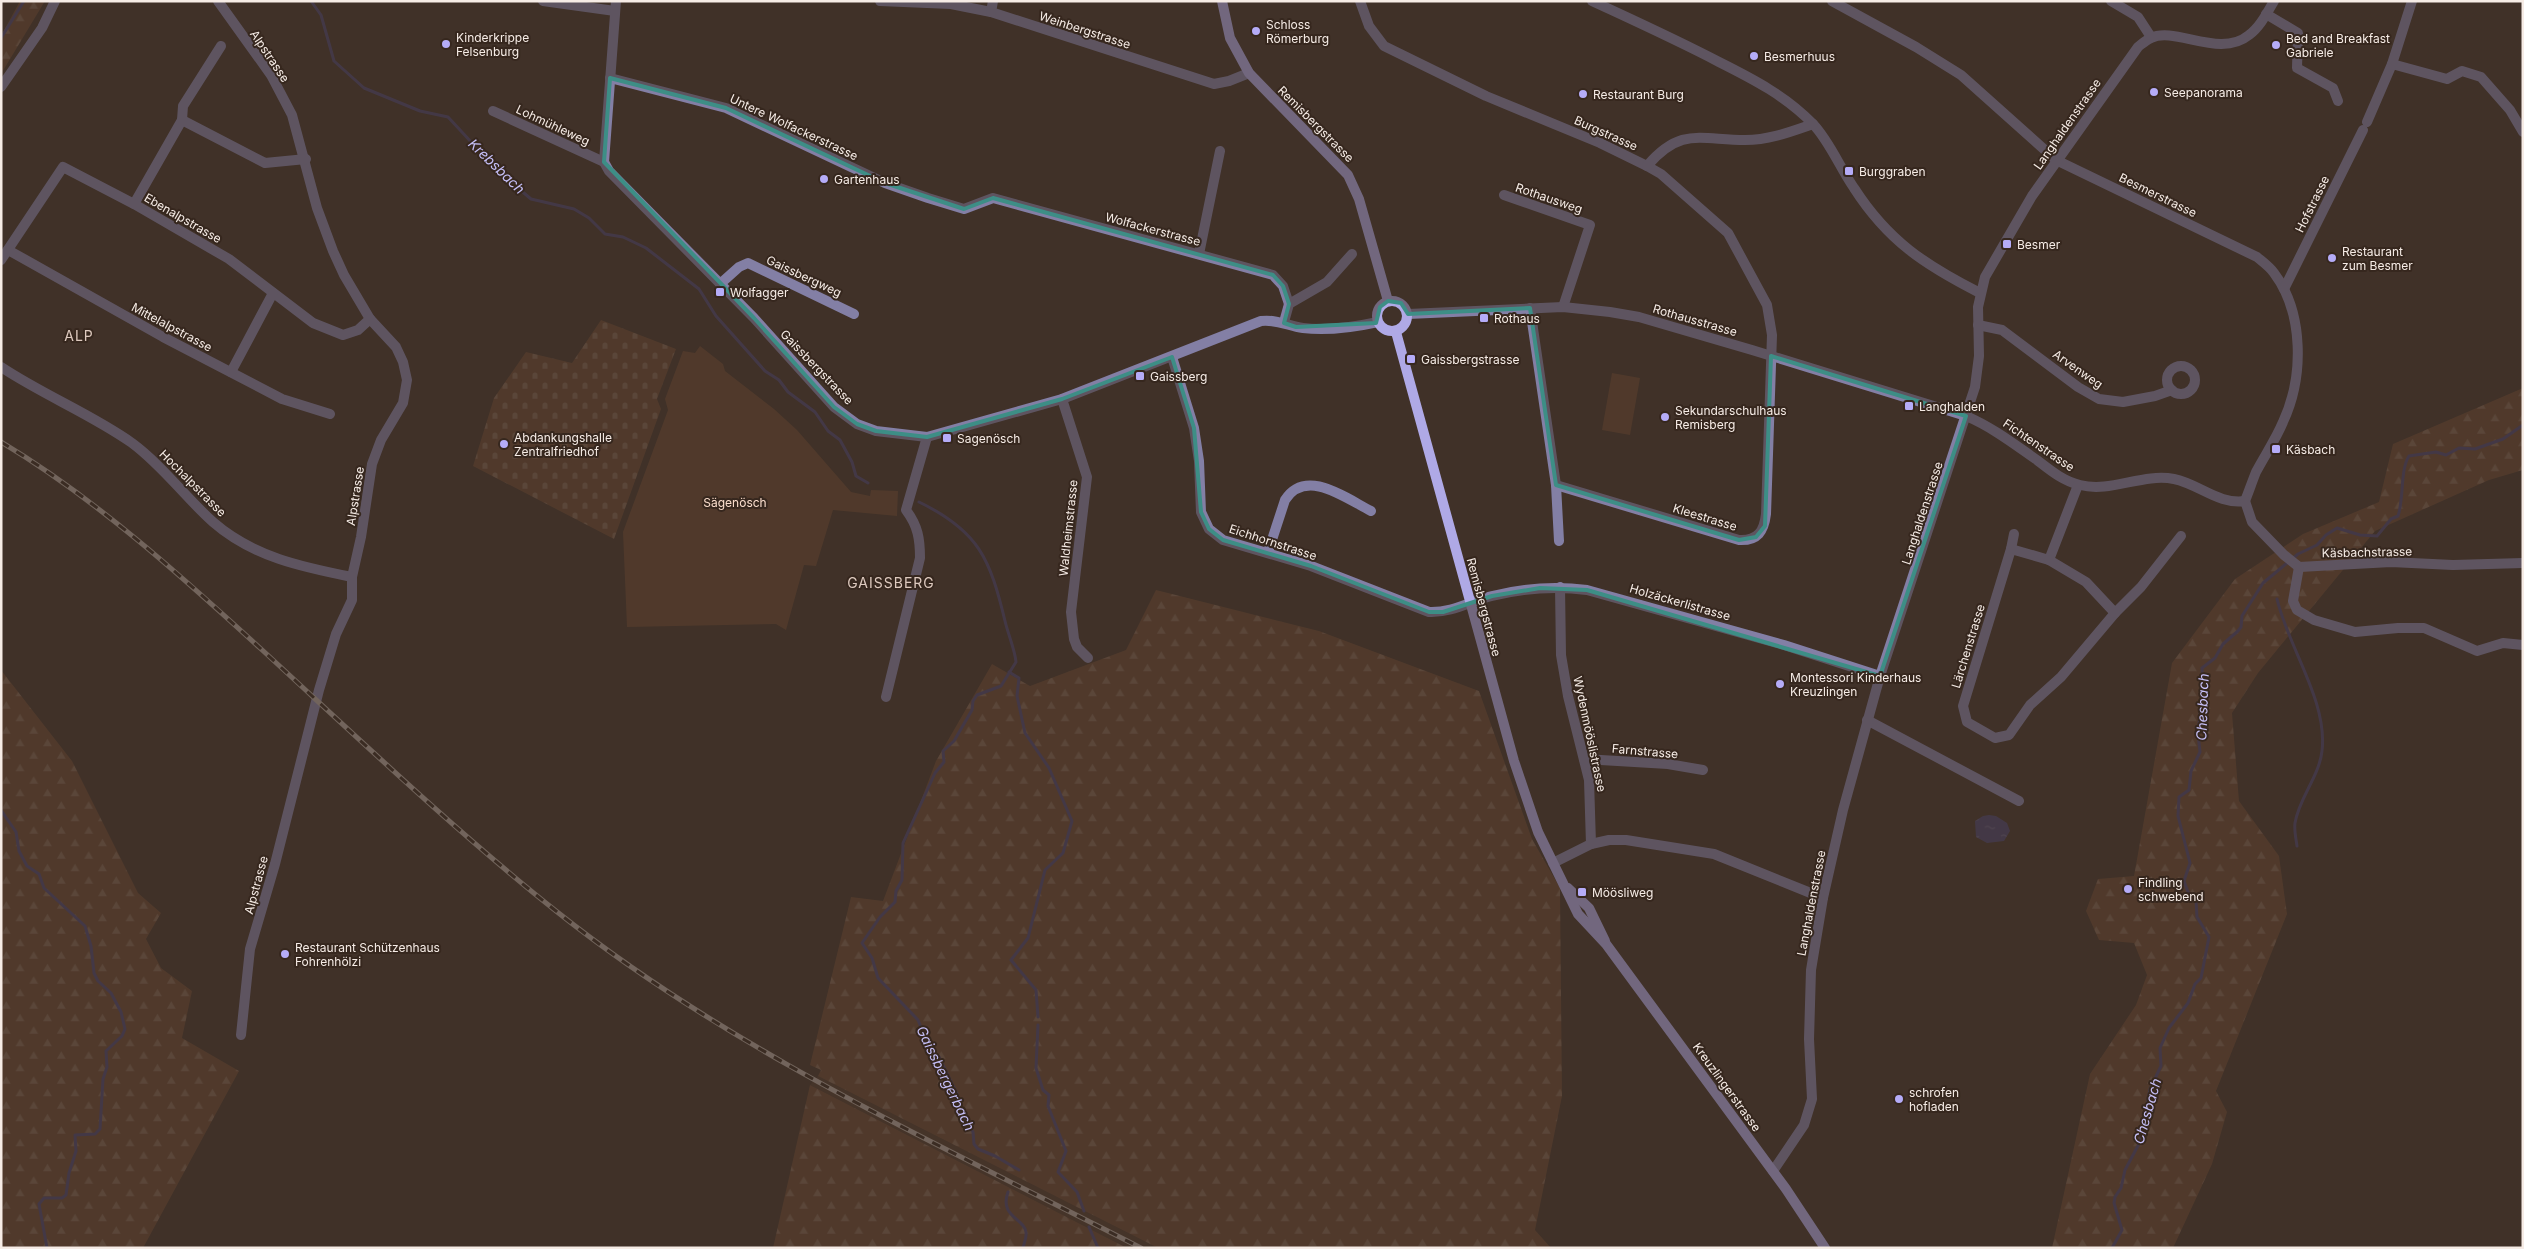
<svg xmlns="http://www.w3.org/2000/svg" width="2524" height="1249" viewBox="0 0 2524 1249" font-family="Inter,sans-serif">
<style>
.built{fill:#4d382b}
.green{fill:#644430}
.forest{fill:url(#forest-firs)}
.cemetery{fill:url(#cemetery-stones)}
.water{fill:url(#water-ripples)}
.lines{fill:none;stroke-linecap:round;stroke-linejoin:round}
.stream{stroke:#48426b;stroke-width:3}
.street{stroke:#837fa5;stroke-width:10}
.secondary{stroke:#afa9e6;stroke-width:10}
.rail-casing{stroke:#afa39b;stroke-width:5}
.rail{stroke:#36271e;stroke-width:3;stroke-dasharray:9;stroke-linecap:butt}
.marked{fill:none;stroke:#3d8e86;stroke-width:4;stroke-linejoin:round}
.poi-dot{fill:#b5acf8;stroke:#36271e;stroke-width:2}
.labels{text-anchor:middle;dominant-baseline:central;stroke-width:4;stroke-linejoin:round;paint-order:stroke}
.poi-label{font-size:12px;fill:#f6ece6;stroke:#36271e;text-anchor:start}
.street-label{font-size:12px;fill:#f6ece6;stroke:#36271e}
.park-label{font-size:12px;fill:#fbdecd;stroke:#36271e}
.water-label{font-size:14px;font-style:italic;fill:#c5bff7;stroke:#36271e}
.neighbourhood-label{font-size:14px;letter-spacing:1px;fill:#decabf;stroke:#36271e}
</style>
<defs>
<pattern id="forest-firs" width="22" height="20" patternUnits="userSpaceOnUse" patternTransform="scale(1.25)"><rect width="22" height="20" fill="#644430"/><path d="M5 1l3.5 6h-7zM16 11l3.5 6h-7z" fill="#7b5f4e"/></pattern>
<pattern id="cemetery-stones" width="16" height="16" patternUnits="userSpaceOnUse" patternTransform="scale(1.25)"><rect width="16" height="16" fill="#644430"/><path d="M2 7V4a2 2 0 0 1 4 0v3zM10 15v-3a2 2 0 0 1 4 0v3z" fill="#7b5f4e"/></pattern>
<pattern id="water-ripples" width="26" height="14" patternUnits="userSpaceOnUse" patternTransform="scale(1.25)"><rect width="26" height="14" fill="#48426b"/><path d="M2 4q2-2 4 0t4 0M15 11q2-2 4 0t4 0" fill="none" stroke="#635d80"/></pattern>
</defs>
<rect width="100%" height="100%" fill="#403128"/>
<path class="built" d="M818,1076l340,172h-31l-317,-163z"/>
<g class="green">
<path d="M700,346l23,18 2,7 49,38 23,21 54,62 19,4 1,-6 27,1 -1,25 -64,-6 -17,56 -12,-1 -18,65 -10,-6 -149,3 -4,-95 45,-122 -3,-11 18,-48 12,2z"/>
<path d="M1612,373l28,5 -10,57 -28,-5z"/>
</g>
<g class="forest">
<path d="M20,1h25l-44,73v-38z"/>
<path d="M2523,388v82l-34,10 -114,51 -117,142 -26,40 7,88 40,55 8,58 -71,177 11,21 -15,52 -39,84h-121l38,-174 46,-69 11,-30 -13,-32 -35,-3 -13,-29 12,-32 36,-3 38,-213 63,-84 68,-45 76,-32 14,-58z"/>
<path d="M1156,590l163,41 160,60 53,148 28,49 2,208 -27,134 16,18h-393l-340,-172 3,-6 -11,-5 41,-168 32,4 53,-140 56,-97 38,22 96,-36z"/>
<path d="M1,670l71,91 66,132 23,20 -15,26 15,29 31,23 -10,47 57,33 -96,177h-142z"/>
<path d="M810,1085l317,163h-354z"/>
</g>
<path class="cemetery" d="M601,320l75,29 -19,50 4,10 -47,130 -141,-73 21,-68 32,-46 46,11z"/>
<path class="water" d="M1989,815l7,1 11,7 3,8 -6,10 -17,2 -11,-6 -1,-16 8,-5z"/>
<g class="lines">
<g class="stream">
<path d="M311,1l10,14 13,46 30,27 56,23 28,6 50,54 33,28 43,10 15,9 16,16 18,3 23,11 53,41 17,27 49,55 14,9 9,12 27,20 13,19 12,9 12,22 4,14 12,7"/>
<path d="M1,38l23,-37"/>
<path d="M919,502c60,29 71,57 86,119 3,13 10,29 11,41l-15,24 -24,9 -4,6 -1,9 -18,31 -11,10 1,11 -9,11 -32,70 -1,37 -6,11 -1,11 -15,15 -18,26 10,15 6,20 40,42 12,29 9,8 18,37 3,18 13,20 1,12 4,5 17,7 24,14"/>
<path d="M2277,599c11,48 51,102 45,152 -3,26 -23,47 -27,72 -1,7 1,16 2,23"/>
<path d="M1009,672l10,6 -2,18 8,37 24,35 23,53 -9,32 -18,17 -17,68 -17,22 25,30 2,27"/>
<path d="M1,810l15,22 3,19 8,15 12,8 5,14 41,38 6,20 3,27 4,8 13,12 10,19 4,17 -3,7 -16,15 1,16 -4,12 -3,50 -5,5 -20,1 1,16 -7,22 -3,22 -4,3h-18l-5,6 8,44"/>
<path d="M1038,1025l-2,43 7,22 6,5 -1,11 18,45 -8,21 19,20 7,19"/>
<path d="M1008,1192c-9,25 16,26 18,40 1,5 -2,11 -3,16"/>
<path d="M1089,1227l9,21"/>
<path d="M2112,1248l10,-18 -8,-27 1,-6 6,-9 4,-18 15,-28 10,-53 11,-23 -1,-18 9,-20 19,-25 7,-19 6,-6 8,-41 -12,-20 -1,-16 -8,-9 -4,-11 6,-18 -12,-47 1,-19 10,-7 2,-19 9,-19 -2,-18 5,-49 -1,-17 13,-10 8,-14 15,-13 3,-4 1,-11 21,-33 35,-29 19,-9 9,-10 11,-7 23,7 17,1 14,-17 7,-3c6,-17 2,-46 11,-60l27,-4 10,3 13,-7 16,1 28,-10 20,-14"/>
</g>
<g class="street">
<path d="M218,1l53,74 21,40 25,93 16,43 11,24 26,44 26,28 7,15 4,18 -4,23 -22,37 -9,24 -11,73 -9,40v23l-16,34 -17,56 -44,174 -25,85 -9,86"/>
<path d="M543,1l72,10"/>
<path d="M616,1l-12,161 5,9 145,147 80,89 23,17 19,7 51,6 135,-38 199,-78c16,-2 27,5 42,7 24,3 52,-1 75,-6"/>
<path d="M880,1l71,3 40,8 223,72 15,-3 20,-8"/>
<path d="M1360,1l9,25 15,20 102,50 114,47 47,23 14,8 67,59 39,72 5,30 -6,179c-2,17 -8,27 -27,26l-183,-55"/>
<path d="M1592,1c43,20 85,39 127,61 34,17 67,34 94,62 17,18 27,44 41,64 34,53 71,77 126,105"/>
<path d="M1832,1l84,46 45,28 95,85 201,97c6,5 13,10 17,16 30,40 30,104 9,149 -7,17 -18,33 -27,50 -4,10 -7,19 -11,29"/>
<path d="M2111,1l27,16 13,20"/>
<path d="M991,12l2,-11"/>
<path d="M2266,14l32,19 -1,35 36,20 5,13"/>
<path d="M2392,64l55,15 15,-8 19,6 29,33 13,22"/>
<path d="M610,78l116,30 159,75 43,15 36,11 29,-11 280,77 10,11 6,18"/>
<path d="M1,87l41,-59 13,-27"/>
<path d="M493,111l111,51"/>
<path d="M182,120l83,43 41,-4"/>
<path d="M2367,122l25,-58 20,-63"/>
<path d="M1647,166c34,-40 54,-26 98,-26 24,0 45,-8 68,-16"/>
<path d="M1504,195l86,30 -27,82"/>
<path d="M134,204l48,-84 1,-14 38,-60"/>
<path d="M8,250l155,87 119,62 48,15"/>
<path d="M1199,254l21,-103"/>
<path d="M1,260l62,-93 71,37 95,55 84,64 30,12 15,-5 12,-11"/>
<path d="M720,284l19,-17 9,-4 106,51"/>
<path d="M2284,289l79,-159"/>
<path d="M1530,308l26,177 3,56"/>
<path d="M1408,314l155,-7 47,5 29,5 113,33 214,66c26,11 48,28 71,44 13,10 26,21 43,25 31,8 62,-12 94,-6 25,5 45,26 71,22"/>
<path d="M1284,322l5,-18 38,-22 25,-28"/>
<path d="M1978,325l24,5 76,57 21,12 24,3 32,-6 17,-6"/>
<path d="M1172,357l22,71 5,33 2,51 8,17 14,11 88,26 118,46c23,1 42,-11 63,-16 32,-8 64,-10 95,-6l197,55 96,31"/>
<circle cx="2181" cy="380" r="14"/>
<path d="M1,367c42,28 90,47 131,76 31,23 53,54 81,79 40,35 89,45 139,55"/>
<path d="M231,372l42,-79"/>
<path d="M1062,399l25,78 -16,135 3,27 3,8 11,11"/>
<path d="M2078,485l-29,75 -38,-11 -48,157 4,16 28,16 14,-3 21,-30 31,-28 54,-64 26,-26 40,-51"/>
<path d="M2245,501l7,21 32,33 15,12 92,-5 62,3 70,-2"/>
<path d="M2011,549l3,-15"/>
<path d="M1268,552l17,-52c21,-33 62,-1 86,11"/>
<path d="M2049,560l37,22 29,31"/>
<path d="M2299,567l-6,34 4,9 17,10 41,12 43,-4h26l53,23 26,-8 20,2"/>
<path d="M1560,587l1,68 7,41 21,84 2,64"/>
<path d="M886,697l34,-139c0,-19 -2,-32 -14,-48l21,-73"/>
<path d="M1867,720l152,81"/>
<path d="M1584,759l84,5 35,6"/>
<path d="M1553,863l38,-19 18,-4h17l88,14 109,44"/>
<path d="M1773,1171l31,-46 8,-26 -3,-60 2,-69 12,-72 20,-88 37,-134 95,-289 4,-31 -1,-49 7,-30 47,-81 106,-149c4,-3 8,-7 13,-9 24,-12 69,21 98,-3 11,-8 18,-22 25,-34"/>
</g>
<g class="secondary">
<path d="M1222,1l8,37 19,35 99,102 11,24 29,102"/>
<circle cx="1392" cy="316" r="15"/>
<path d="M1396,332l118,429 24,71 40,82 28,30 180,245 39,59"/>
<path d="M1568,888l21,20 16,33"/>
</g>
<g class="rail-casing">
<path id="rail" d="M1,442c95,57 178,132 259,206 97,89 193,181 296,263 177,141 385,234 585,337"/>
</g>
<use href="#rail" class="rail"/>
</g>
<path d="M0 0H2524V1249H0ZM610,78l116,30 159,75 79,26 29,-11 280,77 10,11 6,18 -5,19 12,4 80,-4 4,-16 8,-6 13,2 7,11 122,-6 26,177 183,55 17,-3 9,-11 6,-170 195,60 -86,260 -293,-86 -47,-2 -48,8 -49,16h-14l-118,-46 -88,-26 -14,-11 -8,-17 -7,-84 -22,-71 -110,42 -135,38 -51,-6 -19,-7 -23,-17 -80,-89 -150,-156z" fill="#403128" fill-opacity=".55" fill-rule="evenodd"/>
<path class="marked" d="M610,78l116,30 159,75 79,26 29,-11 280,77 10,11 6,18 -5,19 12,4 80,-4 4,-16 8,-6 13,2 7,11 122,-6 26,177 183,55 17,-3 9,-11 6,-170 195,60 -86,260 -293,-86 -47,-2 -48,8 -49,16h-14l-118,-46 -88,-26 -14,-11 -8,-17 -7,-84 -22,-71 -110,42 -135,38 -51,-6 -19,-7 -23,-17 -80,-89 -150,-156z"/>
<g class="poi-dot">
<circle cx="1256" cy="31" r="5"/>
<circle cx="446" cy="44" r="5"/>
<circle cx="2276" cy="45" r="5"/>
<circle cx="1754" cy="56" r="5"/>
<circle cx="2154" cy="92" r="5"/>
<circle cx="1583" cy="94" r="5"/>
<rect x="1844" y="166" width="10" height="10" rx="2.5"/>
<circle cx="824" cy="179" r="5"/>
<rect x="2002" y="239" width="10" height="10" rx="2.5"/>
<circle cx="2332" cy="258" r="5"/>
<rect x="715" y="287" width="10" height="10" rx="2.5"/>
<rect x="1479" y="313" width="10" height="10" rx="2.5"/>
<rect x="1406" y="354" width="10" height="10" rx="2.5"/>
<rect x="1135" y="371" width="10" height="10" rx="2.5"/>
<rect x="1904" y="401" width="10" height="10" rx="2.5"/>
<circle cx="1665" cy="417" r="5"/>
<rect x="942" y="433" width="10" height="10" rx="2.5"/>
<circle cx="504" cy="444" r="5"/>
<rect x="2271" y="444" width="10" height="10" rx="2.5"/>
<circle cx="1780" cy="684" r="5"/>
<circle cx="2128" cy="889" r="5"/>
<rect x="1577" y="887" width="10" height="10" rx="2.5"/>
<circle cx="285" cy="954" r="5"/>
<circle cx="1899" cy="1099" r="5"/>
</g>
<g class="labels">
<g class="poi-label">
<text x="1266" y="24">Schloss<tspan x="1266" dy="14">Römerburg</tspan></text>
<text x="456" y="37">Kinderkrippe<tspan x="456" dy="14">Felsenburg</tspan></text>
<text x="2286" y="38">Bed and Breakfast<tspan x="2286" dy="14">Gabriele</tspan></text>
<text x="1764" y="56">Besmerhuus</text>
<text x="2164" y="92">Seepanorama</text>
<text x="1593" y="94">Restaurant Burg</text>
<text x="1859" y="171">Burggraben</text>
<text x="834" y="179">Gartenhaus</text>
<text x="2017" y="244">Besmer</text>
<text x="2342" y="251">Restaurant<tspan x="2342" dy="14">zum Besmer</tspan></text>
<text x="730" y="292">Wolfagger</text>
<text x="1494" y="318">Rothaus</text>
<text x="1421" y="359">Gaissbergstrasse</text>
<text x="1150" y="376">Gaissberg</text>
<text x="1919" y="406">Langhalden</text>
<text x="1675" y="410">Sekundarschulhaus<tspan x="1675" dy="14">Remisberg</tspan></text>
<text x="514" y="437">Abdankungshalle<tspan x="514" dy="14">Zentralfriedhof</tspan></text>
<text x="957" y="438">Sagenösch</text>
<text x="2286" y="449">Käsbach</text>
<text x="1790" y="677">Montessori Kinderhaus<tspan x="1790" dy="14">Kreuzlingen</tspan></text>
<text x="2138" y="882">Findling<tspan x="2138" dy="14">schwebend</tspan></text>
<text x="1592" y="892">Möösliweg</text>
<text x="295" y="947">Restaurant Schützenhaus<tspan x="295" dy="14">Fohrenhölzi</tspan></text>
<text x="1909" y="1092">schrofen<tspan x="1909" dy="14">hofladen</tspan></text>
</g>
<g class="street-label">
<text transform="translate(1085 30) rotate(18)">Weinbergstrasse</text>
<text transform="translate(270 56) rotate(56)">Alpstrasse</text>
<text transform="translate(1316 124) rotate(45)">Remisbergstrasse</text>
<text transform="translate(2067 124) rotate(-55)">Langhaldenstrasse</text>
<text transform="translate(553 125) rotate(25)">Lohmühleweg</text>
<text transform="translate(794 127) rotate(25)">Untere Wolfackerstrasse</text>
<text transform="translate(1606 133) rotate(24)">Burgstrasse</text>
<text transform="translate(2158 195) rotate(26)">Besmerstrasse</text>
<text transform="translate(1549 198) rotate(19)">Rothausweg</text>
<text transform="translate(2312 204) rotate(-64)">Hofstrasse</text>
<text transform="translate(183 218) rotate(30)">Ebenalpstrasse</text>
<text transform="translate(1153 229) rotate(15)">Wolfackerstrasse</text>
<text transform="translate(804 276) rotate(25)">Gaissbergweg</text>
<text transform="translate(1695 320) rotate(16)">Rothausstrasse</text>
<text transform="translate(172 327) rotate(28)">Mittelalpstrasse</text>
<text transform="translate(817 367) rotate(46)">Gaissbergstrasse</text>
<text transform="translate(2078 369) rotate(35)">Arvenweg</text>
<text transform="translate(2039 445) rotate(34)">Fichtenstrasse</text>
<text transform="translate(193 483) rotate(45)">Hochalpstrasse</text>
<text transform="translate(355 496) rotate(-81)">Alpstrasse</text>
<text transform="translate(1922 513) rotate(-72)">Langhaldenstrasse</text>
<text transform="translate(1705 517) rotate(17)">Kleestrasse</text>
<text transform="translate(1068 528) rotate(-84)">Waldheimstrasse</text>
<text transform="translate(1273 542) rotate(18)">Eichhornstrasse</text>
<text transform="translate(2367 552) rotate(-1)">Käsbachstrasse</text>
<text transform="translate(1680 602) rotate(16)">Holzäckerlistrasse</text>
<text transform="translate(1484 607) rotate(75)">Remisbergstrasse</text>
<text transform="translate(1968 646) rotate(-73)">Lärchenstrasse</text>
<text transform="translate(1590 734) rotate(78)">Wydenmööslistrasse</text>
<text transform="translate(1645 751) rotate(5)">Farnstrasse</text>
<text transform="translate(256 885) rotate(-75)">Alpstrasse</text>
<text transform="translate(1811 903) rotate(-79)">Langhaldenstrasse</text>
<text transform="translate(1727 1087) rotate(54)">Kreuzlingerstrasse</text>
</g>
<g class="park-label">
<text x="735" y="502">Sägenösch</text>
</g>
<g class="water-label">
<text transform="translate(497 166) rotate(44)">Krebsbach</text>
<text transform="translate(2202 707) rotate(-88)">Chesbach</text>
<text transform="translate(946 1078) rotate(64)">Gaissbergerbach</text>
<text transform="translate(2147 1111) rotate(-74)">Chesbach</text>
</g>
<g class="neighbourhood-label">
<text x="79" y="335">ALP</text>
<text x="891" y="582">GAISSBERG</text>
</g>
</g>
<rect width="2524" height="1249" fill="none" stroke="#f6ece6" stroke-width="5"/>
</svg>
